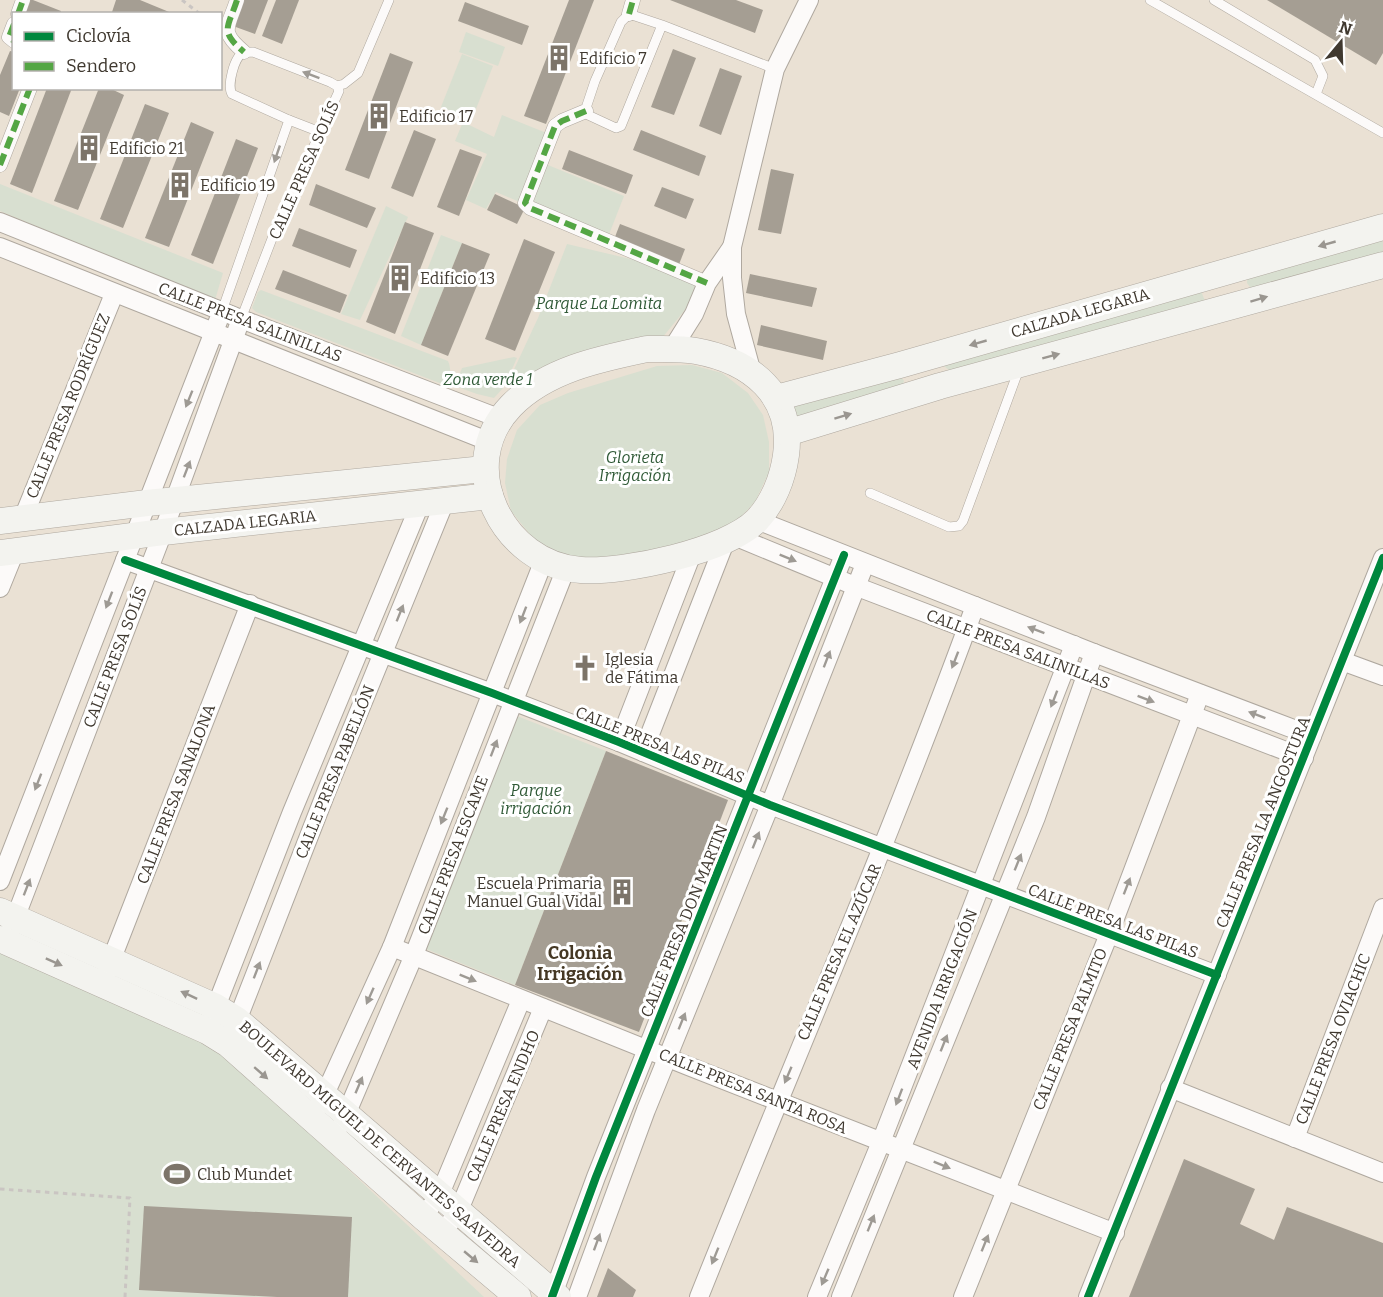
<svg xmlns="http://www.w3.org/2000/svg" width="1383" height="1297" viewBox="0 0 1383 1297" font-family="Bitter,serif">
<style>
.green{fill:#d8dfd0}
.building{fill:#a59e93}
.lines{fill:none;stroke-linecap:round;stroke-linejoin:round}
.service-casing{stroke:#afa89f;stroke-width:10}
.pedestrian-casing{stroke:#afa89f;stroke-width:15}
.minor-casing{stroke:#afa89f;stroke-width:20}
.secondary-casing{stroke:#afa89f;stroke-width:27}
.path{stroke:#cac5c2;stroke-width:3;stroke-dasharray:4.5 4.5;stroke-linecap:butt}
.service{stroke:#fcfaf9;stroke-width:9}
.pedestrian{stroke:#fcfaf9;stroke-width:14}
.minor{stroke:#fcfaf9;stroke-width:18}
.secondary{stroke:#f3f3ef;stroke-width:26}
.quiet{stroke:#54a644;stroke-width:6;stroke-dasharray:12 6;stroke-linecap:butt}
.cycleway-casing{stroke:#fff;stroke-width:11}
.cycleway{stroke:#00873e;stroke-width:8}
.oneway{fill:#9e9a94}
.oneway2{fill:#9a9690}
.labels{text-anchor:middle;dominant-baseline:central;stroke-width:6;stroke-linejoin:round;paint-order:stroke}
.poi-label{font-size:16px;fill:#403930;stroke:#fff;text-anchor:start}
.street-label{font-size:16px;fill:#403930;stroke:#fff}
.park-label{font-size:16px;font-style:italic;fill:#305a37;stroke:#fff}
.neighbourhood-label{font-size:18px;font-weight:bold;fill:#453824;stroke:#fff}
</style>
<rect width="100%" height="100%" fill="#eae1d4"/>
<g class="green">
<path d="M466,32l39,15 -7,19 -39,-14z"/>
<path d="M462,54l31,12 -21,53 -31,-12z"/>
<path d="M502,115l47,19 -27,69 -26,-11 -10,17 -20,-9 21,-46 -32,-13 8,-19 31,15z"/>
<path d="M543,163l81,33 -16,41 -80,-34z"/>
<path d="M0,184l223,89 -8,27 -215,-89z"/>
<path d="M386,206l22,11 -48,103 -19,-6z"/>
<path d="M1383,234v27l-130,30 -6,-8 1,-14z"/>
<path d="M441,235l21,8 -41,102 -20,-9z"/>
<path d="M567,244l144,34 -49,60 -152,40 28,-60z"/>
<path d="M261,290l187,71c3,6 3,16 -1,22l-5,1 -186,-72 -4,-4 6,-16z"/>
<path d="M1201,291l4,10 -250,74 -22,-18z"/>
<path d="M514,357l3,1 -13,29 -10,11 -17,-4 -22,-8 7,-18z"/>
<path d="M692,365l30,8 26,20 15,22 6,27v30l-14,30 -22,23 -20,9 -109,30 -53,-12 -19,-15 -21,-26 -6,-28 2,-24 10,-29 23,-25 28,-12 89,-27z"/>
<path d="M895,369l9,12 -3,9 -105,33 -6,-25z"/>
<path d="M517,716l89,35 -91,234 -89,-36z"/>
<path d="M0,952l223,100 261,245h-484z"/>
</g>
<g class="building">
<path d="M27,0h6l28,11 -1,3h-39z"/>
<path d="M116,0h24l34,14h-58l-4,-2z"/>
<path d="M243,0h25l-13,34 -22,-8z"/>
<path d="M276,0h23l-17,44 -20,-8z"/>
<path d="M569,0h25l-48,124 -22,-8z"/>
<path d="M670,0h66l27,10 -8,23z"/>
<path d="M1267,0h116v53l-7,12z"/>
<path d="M465,2l64,24 -7,19 -64,-24z"/>
<path d="M673,49l23,9 -22,57 -23,-8z"/>
<path d="M10,51l4,1v36h6l-11,28 -9,-4v-37z"/>
<path d="M390,53l23,9 -44,117 -24,-9z"/>
<path d="M720,68l22,8 -21,59 -22,-9z"/>
<path d="M47,88h25l-40,105 -22,-9z"/>
<path d="M99,88h10l15,7 -46,115 -24,-9z"/>
<path d="M145,104l24,9 -46,115 -23,-9z"/>
<path d="M191,122l23,10 -45,115 -24,-9z"/>
<path d="M414,130l22,9 -23,58 -22,-9z"/>
<path d="M641,130l65,26 -7,20 -66,-26z"/>
<path d="M236,139l22,9 -45,116 -22,-9z"/>
<path d="M460,149l22,8 -23,59 -22,-9z"/>
<path d="M569,150l64,25 -7,19 -64,-25z"/>
<path d="M771,169l23,5 -13,60 -23,-4z"/>
<path d="M316,184l60,24 -9,20 -58,-23z"/>
<path d="M662,187l32,12 -8,20 -32,-13z"/>
<path d="M495,194l30,14 -8,16 -30,-14z"/>
<path d="M405,222l29,11 -39,101 -29,-12z"/>
<path d="M620,224l65,25 -7,18 -65,-25z"/>
<path d="M299,228l58,22 -7,18 -58,-22z"/>
<path d="M524,239l31,13 -40,99 -30,-12z"/>
<path d="M462,243l28,11 -42,102 -27,-11z"/>
<path d="M283,270l64,25 -7,18 -65,-24z"/>
<path d="M750,274l67,14 -5,19 -66,-14z"/>
<path d="M761,325l66,16 -4,19 -66,-15z"/>
<path d="M606,751l122,49 -89,232 -124,-47z"/>
<path d="M1184,1159l71,30 -15,35 34,16 13,-33 96,36v54h-254z"/>
<path d="M144,1206l208,11 -4,80h-71l-138,-7z"/>
<path d="M608,1268l28,22 -3,7h-36z"/>
</g>
<g class="lines">
<g class="service-casing">
<g id="service">
<path d="M1150,0l233,133"/>
<path d="M1214,0l101,60 8,16 -7,18"/>
<path d="M662,25l-41,101 -5,2 -28,-13 -2,-4 1,-6 8,-24 26,-59 8,-8 33,11 113,44"/>
<path d="M337,86l7,-2 14,-11 31,-73"/>
<path d="M289,120l31,12"/>
<path d="M222,311l67,-191 -57,-26c-5,-8 2,-37 11,-41 3,-1 7,-1 10,-1l77,30 7,4 2,5 -64,140 -34,88"/>
<path d="M870,493l79,34 10,-1 4,-5 56,-152"/>
</g>
</g>
<g class="pedestrian-casing">
<g id="pedestrian">
<path d="M237,0c-9,28 -18,31 7,52"/>
<path d="M18,14l5,-14"/>
<path d="M629,14l4,-14"/>
<path d="M14,24l-5,13 5,4"/>
<path d="M586,111l-24,10 -7,5 -30,77 5,5 177,75"/>
<path d="M0,165l30,-77"/>
</g>
</g>
<g class="minor-casing">
<g id="minor">
<path d="M0,222l241,97 260,100"/>
<path d="M0,247l490,195"/>
<path d="M672,349l22,-35 13,-31 25,-36"/>
<path d="M752,373l-16,-59 -4,-36v-31l43,-178 34,-69"/>
<path d="M23,518l91,-224"/>
<path d="M757,520l337,133 218,83"/>
<path d="M734,536l121,50 449,172"/>
<path d="M125,560l367,133 127,49 151,63 447,170"/>
<path d="M0,588l15,-37"/>
<path d="M1342,661l41,15"/>
<path d="M619,742l74,-191"/>
<path d="M643,752l82,-210"/>
<path d="M0,881l222,-570"/>
<path d="M11,929l152,-397 78,-213"/>
<path d="M392,947l296,119 427,167"/>
<path d="M107,971l143,-367"/>
<path d="M212,1017l80,-205 128,-308"/>
<path d="M233,1031l94,-241 118,-289"/>
<path d="M1170,1088l213,85"/>
<path d="M320,1105l72,-158 152,-387"/>
<path d="M342,1124l72,-169 152,-387"/>
<path d="M1295,1138l88,-230"/>
<path d="M423,1217l17,-23 81,-194"/>
<path d="M442,1234l17,-24 84,-202"/>
<path d="M552,1297l44,-120 248,-622"/>
<path d="M577,1297l69,-187 124,-305 95,-241"/>
<path d="M699,1297c92,-230 191,-458 276,-691"/>
<path d="M817,1297l64,-155 193,-497"/>
<path d="M841,1297l195,-480 58,-164"/>
<path d="M963,1297l146,-363 91,-240"/>
<path d="M1088,1297l295,-739"/>
</g>
</g>
<g class="secondary-casing">
<g id="secondary">
<path d="M647,349c16,0 33,-1 49,2 55,10 98,44 90,104 -3,23 -13,48 -29,65 -30,31 -133,53 -176,50 -78,-5 -128,-104 -70,-164 35,-36 88,-47 136,-57z"/>
<path d="M776,398l124,-33 483,-138"/>
<path d="M787,433l153,-47 443,-121"/>
<path d="M0,521l147,-18 337,-34"/>
<path d="M0,553l163,-21 327,-36"/>
<path d="M0,911l216,96 21,13 321,277"/>
<path d="M0,939l207,92 21,13 195,173 95,80"/>
</g>
</g>
<g class="path">
<path d="M182,0l18,14"/>
<path d="M0,1189l130,9 -5,99"/>
</g>
<use href="#service" class="service"/>
<use href="#pedestrian" class="pedestrian"/>
<use href="#minor" class="minor"/>
<use href="#secondary" class="secondary"/>
<g class="quiet">
<path d="M237,0c-9,28 -18,31 7,52"/>
<path d="M18,14l5,-14"/>
<path d="M629,14l4,-14"/>
<path d="M14,24l-5,13 5,4"/>
<path d="M586,111l-24,10 -7,5 -30,77 5,5 177,75"/>
<path d="M0,165l30,-77"/>
</g>
<g class="cycleway-casing">
<g id="cycleway">
<path d="M125,560l367,133 127,49 151,63 447,170"/>
<path d="M552,1297l44,-120 248,-622"/>
<path d="M1088,1297l295,-739"/>
</g>
</g>
<use href="#cycleway" class="cycleway"/>
</g>
<defs><path id="oneway-solid" d="M-6-.8H1V-3.2L6.5 0L1 3.2V.8H-6Z" transform="scale(1.5)"/></defs>
<g class="oneway">
<use href="#oneway-solid" transform="translate(311 75) rotate(-159)"/>
<use href="#oneway-solid" transform="translate(277 154) rotate(109)"/>
<use href="#oneway-solid" transform="translate(189 399) rotate(112)"/>
<use href="#oneway-solid" transform="translate(187 469) rotate(-69)"/>
<use href="#oneway-solid" transform="translate(788 558) rotate(22)"/>
<use href="#oneway-solid" transform="translate(109 600) rotate(111)"/>
<use href="#oneway-solid" transform="translate(400 613) rotate(-68)"/>
<use href="#oneway-solid" transform="translate(523 615) rotate(111)"/>
<use href="#oneway-solid" transform="translate(1036 630) rotate(-159)"/>
<use href="#oneway-solid" transform="translate(827 659) rotate(-69)"/>
<use href="#oneway-solid" transform="translate(955 660) rotate(111)"/>
<use href="#oneway-solid" transform="translate(1054 699) rotate(111)"/>
<use href="#oneway-solid" transform="translate(1146 699) rotate(21)"/>
<use href="#oneway-solid" transform="translate(1257 715) rotate(-159)"/>
<use href="#oneway-solid" transform="translate(494 748) rotate(-69)"/>
<use href="#oneway-solid" transform="translate(38 782) rotate(111)"/>
<use href="#oneway-solid" transform="translate(444 816) rotate(112)"/>
<use href="#oneway-solid" transform="translate(756 840) rotate(-68)"/>
<use href="#oneway-solid" transform="translate(1018 862) rotate(-68)"/>
<use href="#oneway-solid" transform="translate(1127 886) rotate(-69)"/>
<use href="#oneway-solid" transform="translate(27 887) rotate(-69)"/>
<use href="#oneway-solid" transform="translate(257 970) rotate(-69)"/>
<use href="#oneway-solid" transform="translate(468 978) rotate(22)"/>
<use href="#oneway-solid" transform="translate(370 996) rotate(114)"/>
<use href="#oneway-solid" transform="translate(682 1021) rotate(-68)"/>
<use href="#oneway-solid" transform="translate(944 1043) rotate(-68)"/>
<use href="#oneway-solid" transform="translate(788 1075) rotate(113)"/>
<use href="#oneway-solid" transform="translate(359 1085) rotate(-67)"/>
<use href="#oneway-solid" transform="translate(899 1097) rotate(111)"/>
<use href="#oneway-solid" transform="translate(942 1165) rotate(22)"/>
<use href="#oneway-solid" transform="translate(871 1223) rotate(-68)"/>
<use href="#oneway-solid" transform="translate(597 1242) rotate(-70)"/>
<use href="#oneway-solid" transform="translate(985 1243) rotate(-68)"/>
<use href="#oneway-solid" transform="translate(715 1256) rotate(112)"/>
<use href="#oneway-solid" transform="translate(825 1277) rotate(113)"/>
</g>
<g class="oneway2">
<use href="#oneway-solid" transform="translate(1327 244) rotate(164)"/>
<use href="#oneway-solid" transform="translate(1259 299) rotate(-17)"/>
<use href="#oneway-solid" transform="translate(978 343) rotate(164)"/>
<use href="#oneway-solid" transform="translate(1051 356) rotate(-15)"/>
<use href="#oneway-solid" transform="translate(843 416) rotate(-17)"/>
<use href="#oneway-solid" transform="translate(54 962) rotate(24)"/>
<use href="#oneway-solid" transform="translate(189 995) rotate(-155)"/>
<use href="#oneway-solid" transform="translate(261 1073) rotate(41)"/>
<use href="#oneway-solid" transform="translate(471 1257) rotate(40)"/>
</g>
<defs>
<g id="building-bare" transform="scale(2.07)"><path d="M-4-6H4V6H1V3H-1V6H-4ZM-2.5-4.3h1.7v1.8h-1.7ZM.8-4.3h1.7v1.8H.8ZM-2.5-1h1.7V.8h-1.7ZM.8-1h1.7V.8H.8Z" fill="#7c7469" stroke="#fff" stroke-width="2.5" paint-order="stroke"/></g>
<g id="church-bare" transform="scale(2.07)"><path d="M-1.2-6h2.4v3.5h3.3v2.4h-3.3V6h-2.4V-.1h-3.3v-2.4h3.3Z" fill="#7c7469" stroke="#fff" stroke-width="2.5" paint-order="stroke"/></g>
<g id="stadium-bare" transform="scale(2.07)"><path d="M0-5a6.5 5 0 1 0 0 10a6.5 5 0 1 0 0-10ZM-3.5-1.8h7v3.6h-7Z" fill="#7c7469" stroke="#fff" stroke-width="2.5" paint-order="stroke"/></g>
</defs>
<g fill-rule="evenodd">
<use href="#building-bare" x="559" y="58"/>
<use href="#building-bare" x="379" y="116"/>
<use href="#building-bare" x="89" y="148"/>
<use href="#building-bare" x="180" y="185"/>
<use href="#building-bare" x="400" y="278"/>
<use href="#church-bare" x="585" y="668"/>
<use href="#building-bare" x="622" y="892"/>
<use href="#stadium-bare" x="177" y="1174"/>
</g>
<g class="labels">
<g class="poi-label">
<text x="579" y="58">Edificio 7</text>
<text x="399" y="116">Edificio 17</text>
<text x="109" y="148">Edificio 21</text>
<text x="200" y="185">Edificio 19</text>
<text x="420" y="278">Edificio 13</text>
<text x="605" y="659">Iglesia<tspan x="605" dy="18">de Fátima</tspan></text>
<text x="602" y="883" text-anchor="end">Escuela Primaria<tspan x="602" dy="18">Manuel Gual Vidal</tspan></text>
<text x="197" y="1174">Club Mundet</text>
</g>
<g class="street-label">
<text transform="translate(304 170) rotate(-66)">CALLE PRESA SOLÍS</text>
<text transform="translate(1080 313) rotate(-16)">CALZADA LEGARIA</text>
<text transform="translate(250 322) rotate(21)">CALLE PRESA SALINILLAS</text>
<text transform="translate(68 406) rotate(-68)">CALLE PRESA RODRÍGUEZ</text>
<text transform="translate(245 523) rotate(-6)">CALZADA LEGARIA</text>
<text transform="translate(1018 649) rotate(21)">CALLE PRESA SALINILLAS</text>
<text transform="translate(115 657) rotate(-69)">CALLE PRESA SOLÍS</text>
<text transform="translate(660 745) rotate(22)">CALLE PRESA LAS PILAS</text>
<text transform="translate(335 772) rotate(-68)">CALLE PRESA PABELLÓN</text>
<text transform="translate(176 794) rotate(-69)">CALLE PRESA SANALONA</text>
<text transform="translate(1263 822) rotate(-68)">CALLE PRESA LA ANGOSTURA</text>
<text transform="translate(453 855) rotate(-69)">CALLE PRESA ESCAME</text>
<text transform="translate(684 921) rotate(-68)">CALLE PRESA DON MARTIN</text>
<text transform="translate(1113 921) rotate(21)">CALLE PRESA LAS PILAS</text>
<text transform="translate(839 952) rotate(-67)">CALLE PRESA EL AZÚCAR</text>
<text transform="translate(942 989) rotate(-69)">AVENIDA IRRIGACIÓN</text>
<text transform="translate(1070 1029) rotate(-68)">CALLE PRESA PALMITO</text>
<text transform="translate(1333 1039) rotate(-69)">CALLE PRESA OVIACHIC</text>
<text transform="translate(753 1091) rotate(22)">CALLE PRESA SANTA ROSA</text>
<text transform="translate(503 1106) rotate(-67)">CALLE PRESA ENDHO</text>
<text transform="translate(380 1144) rotate(41)">BOULEVARD MIGUEL DE CERVANTES SAAVEDRA</text>
</g>
<g class="park-label">
<text x="599" y="303">Parque La Lomita</text>
<text x="488" y="379">Zona verde 1</text>
<text x="635" y="457">Glorieta<tspan x="635" dy="18">Irrigación</tspan></text>
<text x="536" y="790">Parque<tspan x="536" dy="18">irrigación</tspan></text>
</g>
<g class="neighbourhood-label">
<text x="580" y="953">Colonia<tspan x="580" dy="21">Irrigación</tspan></text>
</g>
</g>
<rect x="12" y="12" width="210" height="78" fill="#ffffff" stroke="#b3b0ac" stroke-width="1.5"/>
<rect x="24" y="32" width="30" height="9" fill="#00873e" stroke="#b3b0ac" stroke-width="1.5"/>
<text x="66" y="42" font-size="18" fill="#403930">Ciclovía</text>
<rect x="24" y="62" width="30" height="9" fill="#54a644" stroke="#b3b0ac" stroke-width="1.5"/>
<text x="66" y="72" font-size="18" fill="#403930">Sendero</text>
<g transform="translate(1341 42) rotate(19)" stroke="#ffffff" stroke-width="4.5" paint-order="stroke">
<path d="M0-4.5L10 22L0 15L-10 22Z" fill="#403930"/>
<text y="-9" font-size="16" font-weight="bold" text-anchor="middle" fill="#403930">N</text>
</g>
</svg>
